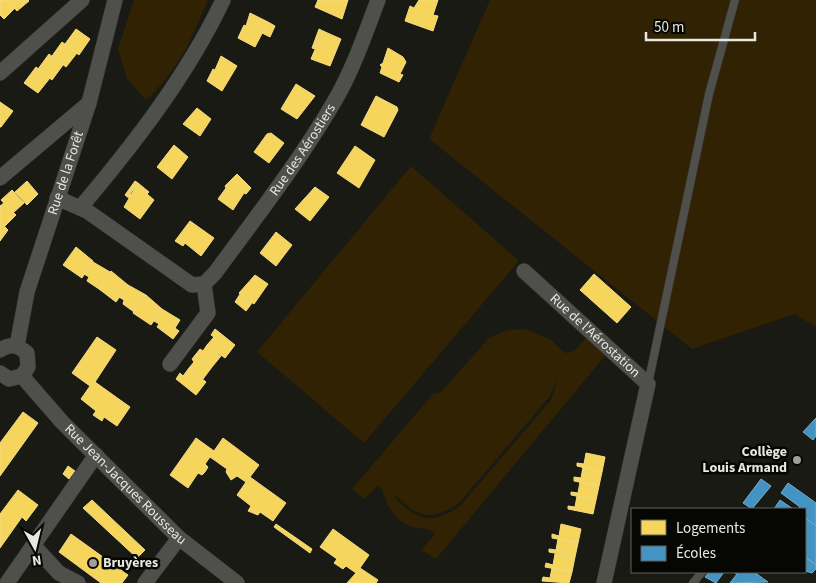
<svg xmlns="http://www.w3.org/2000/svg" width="816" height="583" viewBox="0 0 816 583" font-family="'Source Sans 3',sans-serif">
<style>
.green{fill:#302203;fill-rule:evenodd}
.homes{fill:#f6d55c;stroke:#f2db84}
.schools{fill:#4393c3;stroke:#74adcc}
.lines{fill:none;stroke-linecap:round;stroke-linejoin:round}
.lane-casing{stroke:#343532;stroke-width:9}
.street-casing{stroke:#343532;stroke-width:16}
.lane{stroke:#4f504b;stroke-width:8}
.street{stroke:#4f504b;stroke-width:15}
.poi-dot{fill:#9fa199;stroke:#060703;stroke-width:2}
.labels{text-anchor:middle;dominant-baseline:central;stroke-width:5;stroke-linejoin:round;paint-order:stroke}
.street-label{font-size:14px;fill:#e7e9e1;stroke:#060703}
.poi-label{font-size:14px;font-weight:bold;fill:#e7e9e1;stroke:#060703;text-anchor:end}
</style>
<rect width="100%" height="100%" fill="#191a14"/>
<g class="green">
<path d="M134,0h74c-17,41 -29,69 -62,100l-19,-21 -9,-30z"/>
<path d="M490,0h326v327l-21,-13 -103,35 -263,-210z"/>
<path d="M411,166l108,95 -155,182 -107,-91z"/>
<path d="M526,329l25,11 14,13 9,-2 12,-13 19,18 -169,203 -15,-9 14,-16c-7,-6 -10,-5 -18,-6 -20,-4 -30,-20 -35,-39l-4,-3 -14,13 -12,-10 81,-95 7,-1 50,-56 18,-7zM558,378l-7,22 -91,106c-28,19 -42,15 -65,-8v-3c24,23 34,27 64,8l91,-107z"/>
</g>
<g class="homes">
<path d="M0,0h7l8,8 -11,11 -4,-4z"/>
<path d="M7,0h21l1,1 -12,10z"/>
<path d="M318,0h30l-6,19 -27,-12z"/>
<path d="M419,0h19l-5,15 5,1 -5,15 -28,-10 5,-15 4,2z"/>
<path d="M250,13l18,9 -13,25 -17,-9 6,-13 2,1z"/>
<path d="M268,22l7,4 -5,11 -8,-4z"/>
<path d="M76,29l14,10 -11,16 -14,-11z"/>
<path d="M319,29l4,2 -8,18 -3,-1z"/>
<path d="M323,31l18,8 -11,27 -19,-7z"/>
<path d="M62,42l15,11 -11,14 -14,-11z"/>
<path d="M388,48l15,9 3,5 -6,12 3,1 -4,7 -19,-9 2,-6 -2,-2 3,-2z"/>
<path d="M49,54l14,11 -11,15 -14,-11z"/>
<path d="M221,56l16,10 -15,25 -15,-10 6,-12 2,1z"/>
<path d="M36,67l14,11 -12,15 -14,-10z"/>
<path d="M296,84l19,12 -18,23 -16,-10z"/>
<path d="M376,96l21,11 1,3 -14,27 -23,-12z"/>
<path d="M0,102l13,9 -12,16h-1z"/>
<path d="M197,108l14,11 -11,17 -17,-12z"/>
<path d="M271,133l13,10 -15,20 -15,-11 13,-18z"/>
<path d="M174,145l14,12 -16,22 -15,-12z"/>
<path d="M355,146l20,14 -16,28 -22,-15z"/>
<path d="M237,174l14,14 -5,6 -2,-1 -11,17 -15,-11 8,-11 -1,-2z"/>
<path d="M27,181l11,13 -11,11 -12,-13z"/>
<path d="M135,181l3,2 -8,11 2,2 -2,3 -5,-4z"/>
<path d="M138,183l11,9 -2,2 7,6 -14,19 -16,-12z"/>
<path d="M315,187l14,10 -19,24 -15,-12z"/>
<path d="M12,190l12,13 -11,10 -12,-13z"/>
<path d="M4,203l12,12 -11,11 -5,-5v-15z"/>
<path d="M0,221l6,7 -6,6z"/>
<path d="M190,221l24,17 -13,18 -16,-13 -2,3 -8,-5z"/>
<path d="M6,228l2,2 -8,11v-7z"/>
<path d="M276,232l16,13 -16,21 -16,-13z"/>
<path d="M76,247l17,14 -11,17 -19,-13z"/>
<path d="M93,262l17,10 -11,17 -12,-8 2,-4 -5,-3z"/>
<path d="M111,271l17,14 -12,17 -17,-13z"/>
<path d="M594,274l37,33 -14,16 -37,-33z"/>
<path d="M255,275l13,9 -14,20 -15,-11z"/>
<path d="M128,285l18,10 -12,17 -11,-8 1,-4 -5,-3z"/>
<path d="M240,294l12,9 -6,8 -11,-9z"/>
<path d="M146,295l16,14 -11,16 -18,-12z"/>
<path d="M162,309l18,11 -5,8 4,3 -6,8 -16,-12 2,-3 -5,-3z"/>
<path d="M215,329l20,16 -10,13 -18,-13 7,-8 -3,-2z"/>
<path d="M97,337l19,13 -21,32 35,25 -13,19 -13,-9 -2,4 -9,-6 3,-4 -15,-12 9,-13 -18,-13z"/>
<path d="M207,345l14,11 -9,11 -16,-13 4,-5 3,2z"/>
<path d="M196,354l16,13 -9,12 -14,-11 5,-6 -2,-3z"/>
<path d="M189,368l17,14 -10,13 -20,-16 4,-6 3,3z"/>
<path d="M23,412l15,11 -38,53v-33z"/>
<path d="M196,438l18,13 9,-13 36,27 -9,12 36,26 -13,18 -13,-9 -2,3 -10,-4 3,-5 -14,-11 9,-13 -9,-6 -6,4 -5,-8 1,-3 -17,-12 -5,7 3,3 -3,5 -3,3 -4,-2 -10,15 -18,-13z"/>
<path d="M586,453l19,4 -3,15 -25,-6v-3l7,1z"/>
<path d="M68,466l7,5 -6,8 -6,-5z"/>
<path d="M583,467l19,5 -3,14 -25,-5v-4l7,1z"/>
<path d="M580,482l19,4 -3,14 -25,-5v-3l7,1z"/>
<path d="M18,490l20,15 -12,16 -4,-4 -22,31v-34z"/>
<path d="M577,496l19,4 -3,14 -25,-5v-3l7,1z"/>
<path d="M92,500l53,50 -8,8 -54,-50z"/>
<path d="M276,524l36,25 -2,4 -36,-26z"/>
<path d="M561,524l20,5 -3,14 -26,-5v-4l7,2z"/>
<path d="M333,529l36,26 -9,13 18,12 -2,3h-29l9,-10 -10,-7 -3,3 -9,-6 3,-4 -17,-12z"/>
<path d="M71,534l57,41 -6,8h-21l-42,-31z"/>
<path d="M558,539l20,4 -3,14 -26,-5v-3l7,1z"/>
<path d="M555,554l20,3 -3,15 -27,-5 1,-4 7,2z"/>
<path d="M552,568l20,4 -3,11 -27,-2 1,-4 7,1z"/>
</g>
<g class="schools">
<path d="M816,418v18l-3,4 -10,-8z"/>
<path d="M761,479l10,7 -19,23 -9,-6z"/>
<path d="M788,483l28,20v23l-11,-8v-9h-7l2,-2 -19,-14z"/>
<path d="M780,500l13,9h-19z"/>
<path d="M805,518l11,8v39l-11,-8z"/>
<path d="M805,557l11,8v4l-4,4 -7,-2z"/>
<path d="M709,572h15l-8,11 -11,-6z"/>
<path d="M733,572h21l14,10 -38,1 7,-9z"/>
</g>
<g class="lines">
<g class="lane-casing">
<g id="lane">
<path d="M648,384l61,-290 26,-94"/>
<path d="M693,583l9,-11"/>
</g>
</g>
<g class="street-casing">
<g id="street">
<path d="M0,73l82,-73"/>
<path d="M0,178l89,-75"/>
<path id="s1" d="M57,198l30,13 105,74 12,-1 11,-11c41,-56 84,-111 119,-171 19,-32 31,-68 44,-102"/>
<path d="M80,208c54,-64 107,-132 143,-208"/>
<path id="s2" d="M524,271l124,113 -44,199"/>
<path id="s3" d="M17,346l10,-54 62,-189 26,-103"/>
<path d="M0,350c12,-7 17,-5 27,3l1,14 -6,9 -13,3 -9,-6"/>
<path d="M170,364l38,-51 -4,-29"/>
<path id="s4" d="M22,376l40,46 117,116 58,45"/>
<path d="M34,546l25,27 19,10"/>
<path d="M7,583l89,-128"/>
<path d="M145,583l34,-45"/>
</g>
</g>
<use href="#lane" class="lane"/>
<use href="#street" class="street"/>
</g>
<g class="poi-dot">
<circle cx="797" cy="460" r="5"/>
<circle cx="93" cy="563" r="5"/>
</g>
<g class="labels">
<g class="street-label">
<text stroke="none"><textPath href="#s1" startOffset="340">Rue des Aérostiers</textPath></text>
<text stroke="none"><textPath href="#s3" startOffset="180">Rue de la Forêt</textPath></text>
<text stroke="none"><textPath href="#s2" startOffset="96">Rue de l'Aérostation</textPath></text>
<text stroke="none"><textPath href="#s4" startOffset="150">Rue Jean-Jacques Rousseau</textPath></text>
</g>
<g class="poi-label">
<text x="787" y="452">Collège<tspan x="787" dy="16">Louis Armand</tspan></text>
<text x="103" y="563" text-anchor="start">Bruyères</text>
</g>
</g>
<rect x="631" y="508" width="175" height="65" fill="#060703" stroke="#60615c"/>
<rect x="641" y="520" width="25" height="15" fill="#f6d55c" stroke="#60615c"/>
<text x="676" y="533" font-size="15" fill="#e7e9e1">Logements</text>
<rect x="641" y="546" width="25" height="15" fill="#4393c3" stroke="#60615c"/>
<text x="676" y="558" font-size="15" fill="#e7e9e1">Écoles</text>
<g transform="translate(35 548) rotate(172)" stroke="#060703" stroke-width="4" paint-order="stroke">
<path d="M0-4L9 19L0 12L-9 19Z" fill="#e7e9e1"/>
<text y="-8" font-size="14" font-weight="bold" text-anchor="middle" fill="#e7e9e1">N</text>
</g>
<path d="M646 32v8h109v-8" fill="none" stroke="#e7e9e1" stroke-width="2.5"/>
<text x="654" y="32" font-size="15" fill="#e7e9e1" stroke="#060703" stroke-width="4" paint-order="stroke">50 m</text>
</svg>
